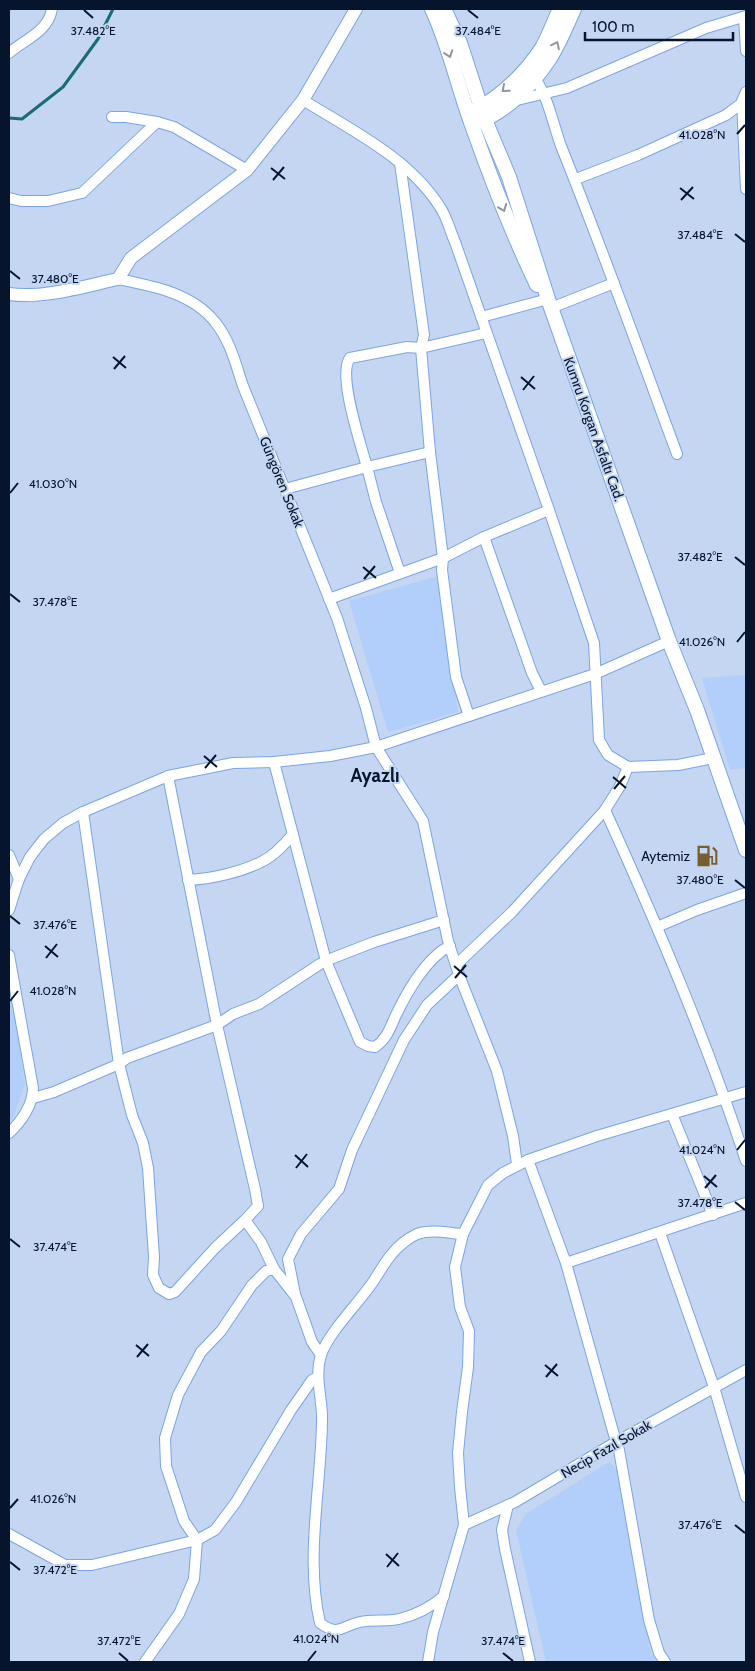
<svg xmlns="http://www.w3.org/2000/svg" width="755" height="1671" viewBox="0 0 755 1671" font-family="Cabin,sans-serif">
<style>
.built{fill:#b2cefa}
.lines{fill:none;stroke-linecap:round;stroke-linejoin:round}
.stream{stroke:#196b75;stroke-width:3}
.minor-casing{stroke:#7ba4e5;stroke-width:12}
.tertiary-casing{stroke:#7ba4e5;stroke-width:14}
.secondary-casing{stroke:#7ba4e5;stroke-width:16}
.minor{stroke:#fff;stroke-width:10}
.tertiary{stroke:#fff;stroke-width:12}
.secondary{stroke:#fff;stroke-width:14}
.oneway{stroke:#8f96a0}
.ticks{fill:none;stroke:#06152d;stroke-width:2}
.labels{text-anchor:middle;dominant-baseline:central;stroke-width:4;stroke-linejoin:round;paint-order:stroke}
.street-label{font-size:14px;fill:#06152d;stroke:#c4d6f1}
.poi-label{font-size:14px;fill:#06152d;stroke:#c4d6f1;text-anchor:end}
.district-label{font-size:19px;font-weight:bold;fill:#06152d;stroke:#c4d6f1}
.ticks-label{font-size:12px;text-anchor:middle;fill:#06152d;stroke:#c4d6f1;stroke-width:4;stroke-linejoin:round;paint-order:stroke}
</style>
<rect width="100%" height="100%" fill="#c4d6f1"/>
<g class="built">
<path d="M438,576l20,136 -70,20 -39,-131z"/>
<path d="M746,675v93l-16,2 -28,-92z"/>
<path d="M9,969l16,116 -13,35 -3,3z"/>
<path d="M609,1462l10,10 17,103 15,78 6,9h-111l-30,-132 10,-16z"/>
</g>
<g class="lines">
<path class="stream" d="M9,118l13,1 41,-32 35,-48 15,-30"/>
<g class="minor-casing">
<g id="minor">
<path d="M744,17l2,34"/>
<path d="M9,53c16,-14 39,-21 43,-44"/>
<path d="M531,73c17,21 21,48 30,73 41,102 78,205 116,308"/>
<path d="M746,92l-4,9 4,88"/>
<path d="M303,100c48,30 105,57 137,107 7,10 10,24 15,35l94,268 45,133 5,97 9,15 20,12 50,-2 35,-7"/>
<path d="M513,101l54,-13 139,-60 40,-12"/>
<path d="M112,117h14l31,5"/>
<path d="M400,163l24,172 -3,13 9,104 13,106 -1,12 14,107 13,39"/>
<path d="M576,179l62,-24 88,-40 20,-15"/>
<path d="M9,198l12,3h27l34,-8 75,-71 17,5 73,43"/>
<path d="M118,279c35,7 74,14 97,43 15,18 21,43 28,64l94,232 29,90 10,39 47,74 25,120 11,34 38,96 16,65 4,28"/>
<path d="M551,308l63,-25"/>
<path d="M481,317l67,-18"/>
<path d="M430,452l-63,15c-6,-22 -30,-93 -17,-109l57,-11 14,1 65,-15"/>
<path d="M285,489l82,-22 9,35 24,71"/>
<path d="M484,537l48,136 9,18"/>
<path d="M329,599l114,-41 41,-21 65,-27"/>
<path d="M274,762l52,199 34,81 8,4 7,1c12,-8 15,-19 21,-32 11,-23 31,-58 54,-69"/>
<path d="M628,767l-8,19 -15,24c52,114 102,231 141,351"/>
<path d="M168,776l49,249 38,164 3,17 -13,14 16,22 13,27 22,28 16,45 9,13"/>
<path d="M83,812l36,252 13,51 11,28 5,25 6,89 -1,18 6,13 10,6 6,-2 40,-44 30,-28"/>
<path d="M9,855l10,24"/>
<path d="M188,880c23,-1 53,-8 73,-18 13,-6 23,-17 32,-28"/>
<path d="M9,910l10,-31 11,-22 14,-18 19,-16 20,-11 85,-36 65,-13 41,-1 56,-6 46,-9 219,-73 74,-33"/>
<path d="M657,927l40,-17 49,-17"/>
<path d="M9,955l24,133c0,17 -12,34 -24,45"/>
<path d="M456,965l56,-53 93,-102"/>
<path d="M33,1098l21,-6 65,-28 8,-6 90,-33 16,-11 26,-10 61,-40 13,-6 41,-16 70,-22"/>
<path d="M672,1114l41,101"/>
<path d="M528,1160l38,103 50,179 3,8 30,170 10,33 6,9"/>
<path d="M660,1233l54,154 32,110"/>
<path d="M566,1263l180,-60"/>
<path d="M295,1294l-7,-35 13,-25 38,-45 13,-39 52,-110 23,-35 32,-30"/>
<path d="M508,1505l-6,25 3,19 25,113"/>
<path d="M464,1525l51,-23 101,-60 130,-72"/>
<path d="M9,1534l56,31h27l105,-25 18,-10 21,-28 55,-92 21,-30 6,-3"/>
<path d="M444,1596c-13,11 -28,19 -45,23 -13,3 -26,0 -39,3 -19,4 -21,15 -40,1 -15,-65 1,-135 2,-201 1,-22 -8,-45 -1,-67 8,-22 32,-46 46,-65 9,-11 15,-24 24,-35 6,-8 17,-17 26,-21 14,-5 31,-1 46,0"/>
<path d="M145,1662l34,-48 15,-35 3,-39 -13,-19 -18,-55 -1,-28 13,-43 23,-43 20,-21 31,-46 14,-14 8,-2"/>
<path d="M428,1662l5,-30 31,-107 -4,-38 -2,-34 4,-41 6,-45 1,-36 -9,-24 -5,-40 8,-33 25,-49 15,-12 25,-13 69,-24 149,-44"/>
</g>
</g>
<g class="tertiary-casing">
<path id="tertiary" d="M9,294c34,5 76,-8 109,-15l13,-21 116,-88 56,-70 53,-91"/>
</g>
<g class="secondary-casing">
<g id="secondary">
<path d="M432,9c17,36 26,78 40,116 19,54 40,108 65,160"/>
<path d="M444,9l16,34 25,77 24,57 39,122 121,342 28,69 49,140"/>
<path d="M473,112c27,-15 52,-38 69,-64 7,-12 12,-27 18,-39"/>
<path d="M476,123c30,-11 55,-37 72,-62 11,-16 18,-35 26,-52"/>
</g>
</g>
<use href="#minor" class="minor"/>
<use href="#tertiary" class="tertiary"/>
<use href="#secondary" class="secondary"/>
</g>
<defs><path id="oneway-chevron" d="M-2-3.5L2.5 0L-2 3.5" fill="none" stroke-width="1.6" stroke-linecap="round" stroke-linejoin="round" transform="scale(1.25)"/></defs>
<g class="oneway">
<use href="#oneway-chevron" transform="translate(556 45) rotate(-64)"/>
<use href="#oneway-chevron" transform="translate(449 54) rotate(70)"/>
<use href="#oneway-chevron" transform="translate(505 89) rotate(139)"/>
<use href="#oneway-chevron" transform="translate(503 208) rotate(68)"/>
</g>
<path class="ticks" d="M84,10l9,8M468,10l10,8M737,134l8,-9M271,168l14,11M273,180l11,-13M680,188l14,11M681,200l12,-13M735,234l10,8M10,271l10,8M113,357l13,11M114,369l11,-13M521,377l14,12M523,390l11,-14M10,493l8,-10M735,557l10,8M363,567l13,11M364,579l11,-13M10,594l10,8M737,642l8,-10M204,756l13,11M205,768l11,-13M613,777l13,11M614,789l11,-13M735,880l10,8M10,916l10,8M45,946l13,11M46,958l11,-14M454,966l13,11M455,978l11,-13M10,1001l8,-10M737,1150l8,-10M295,1155l13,12M296,1168l11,-14M704,1176l13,11M705,1188l11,-13M735,1202l10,8M10,1239l10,8M136,1345l13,11M137,1357l11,-13M545,1365l13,11M546,1377l11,-13M10,1508l8,-9M735,1525l10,8M386,1554l13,12M10,1562l10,8M387,1567l11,-14M119,1653l9,8M503,1653l10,8M308,1661l8,-10"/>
<defs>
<g id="fuel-bare" transform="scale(1.725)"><path d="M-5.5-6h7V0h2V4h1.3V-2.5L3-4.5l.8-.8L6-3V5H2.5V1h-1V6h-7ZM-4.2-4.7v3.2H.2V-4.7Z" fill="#785d2f" stroke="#c4d6f1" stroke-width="2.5" paint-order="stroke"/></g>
</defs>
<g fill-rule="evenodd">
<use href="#fuel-bare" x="707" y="856"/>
</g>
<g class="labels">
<g class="street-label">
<text transform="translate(594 429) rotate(70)">Kumru Korgan Asfaltı Cad.</text>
<text transform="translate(282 482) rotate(68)">Güngören Sokak</text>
<text transform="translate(606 1449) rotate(-30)">Necip Fazıl Sokak</text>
</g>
<g class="poi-label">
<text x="690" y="856">Aytemiz</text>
</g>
<g class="district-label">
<text x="375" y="775">Ayazlı</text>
</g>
</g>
<g class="ticks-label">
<text x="93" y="35">37.482°E</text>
<text x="478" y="35">37.484°E</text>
<text x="702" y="139">41.028°N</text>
<text x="700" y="239">37.484°E</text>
<text x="55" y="283">37.480°E</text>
<text x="53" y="488">41.030°N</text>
<text x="700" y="561">37.482°E</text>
<text x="55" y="606">37.478°E</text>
<text x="702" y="646">41.026°N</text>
<text x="700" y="884">37.480°E</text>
<text x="55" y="929">37.476°E</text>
<text x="53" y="995">41.028°N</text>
<text x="702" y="1154">41.024°N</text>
<text x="700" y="1207">37.478°E</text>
<text x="55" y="1251">37.474°E</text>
<text x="53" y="1503">41.026°N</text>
<text x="700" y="1529">37.476°E</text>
<text x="55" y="1574">37.472°E</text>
<text x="316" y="1643">41.024°N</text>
<text x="119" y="1645">37.472°E</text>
<text x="503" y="1645">37.474°E</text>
</g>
<rect width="755" height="1671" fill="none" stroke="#06152d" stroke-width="20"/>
<path d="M585 32v8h148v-8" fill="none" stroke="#06152d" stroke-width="2.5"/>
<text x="592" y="32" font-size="15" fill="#06152d" stroke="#c4d6f1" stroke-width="4" paint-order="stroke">100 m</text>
</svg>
